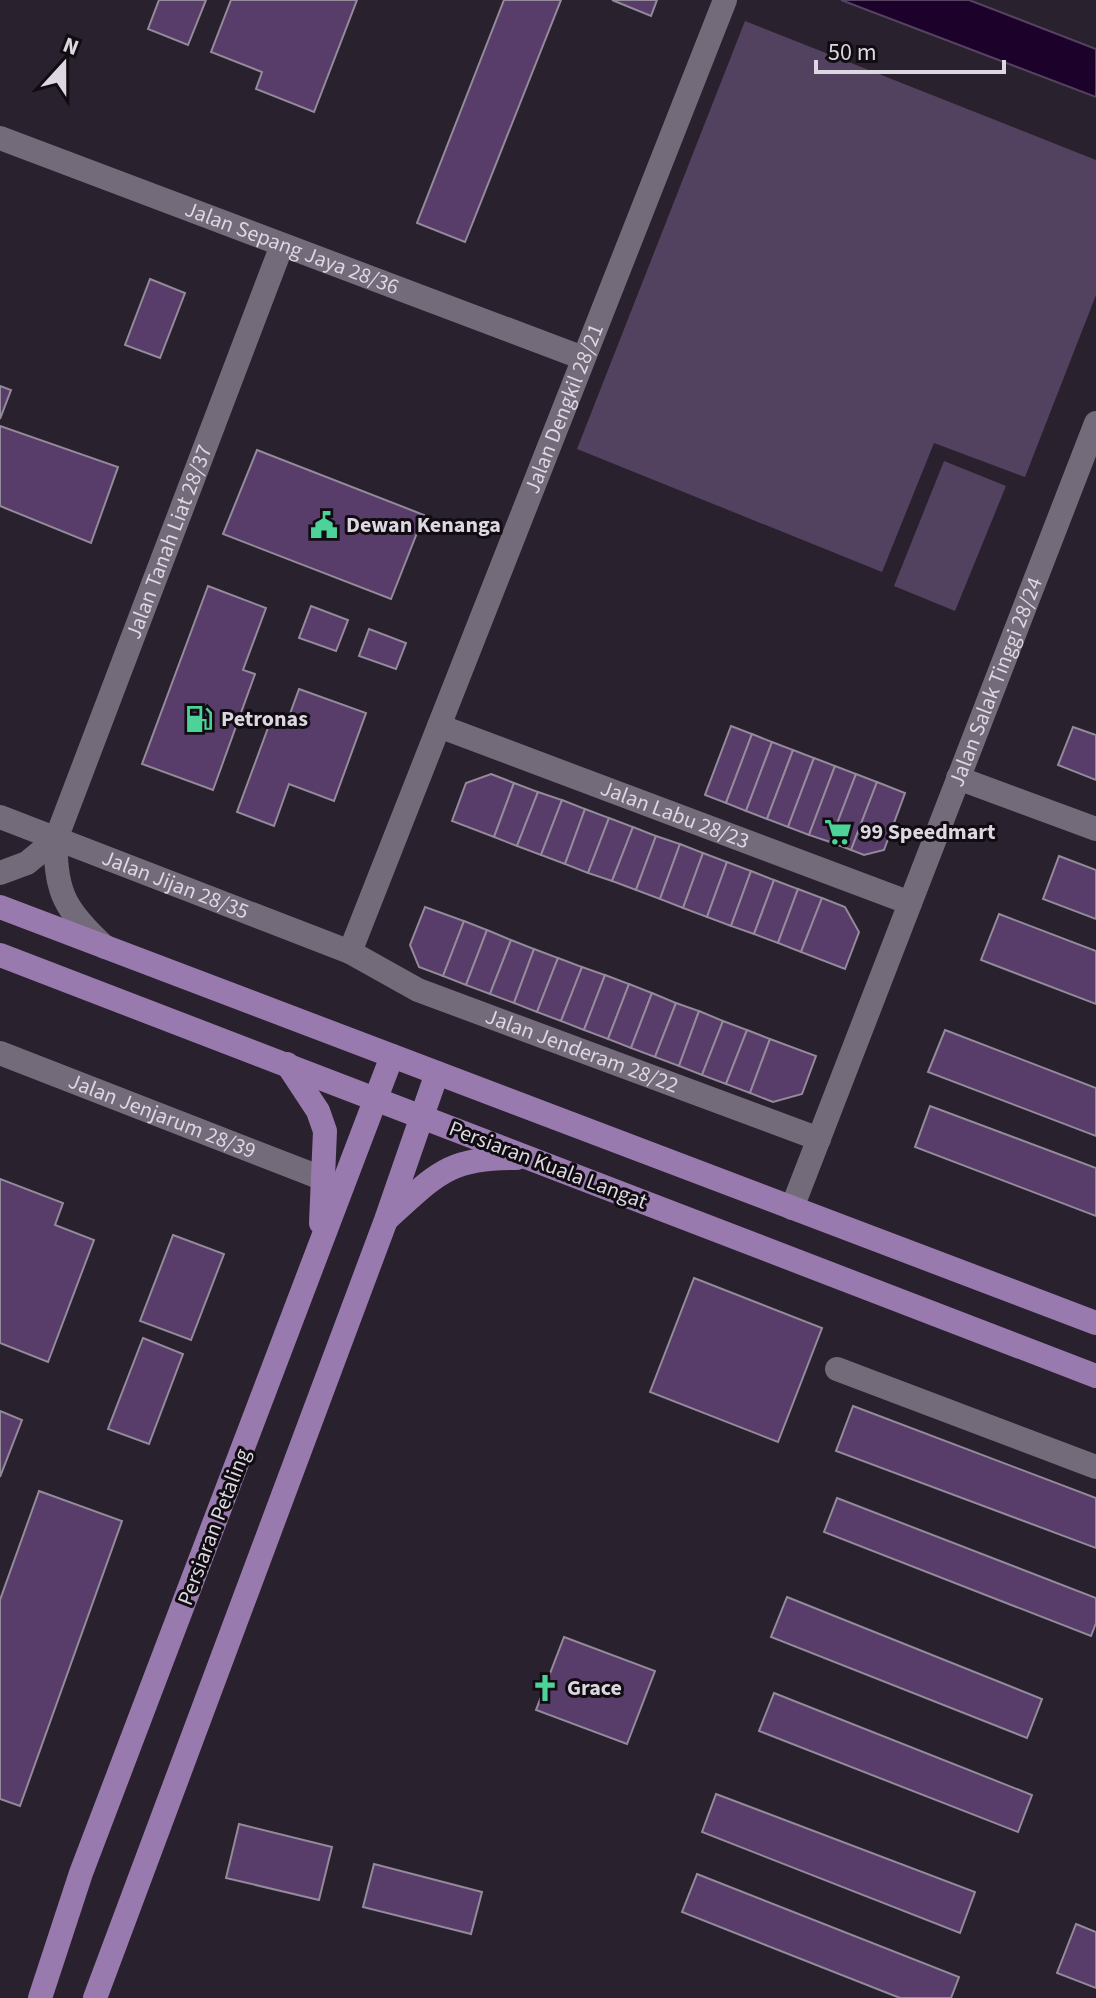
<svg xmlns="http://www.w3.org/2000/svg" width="1096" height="1998" viewBox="0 0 1096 1998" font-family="'Source Sans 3',sans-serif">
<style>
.green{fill:#53425f}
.water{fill:#1c022a;stroke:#564261;stroke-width:2}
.building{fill:#583d6a;stroke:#938a9a;stroke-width:2}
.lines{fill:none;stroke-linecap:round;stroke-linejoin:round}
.minor{stroke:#736a7a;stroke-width:24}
.major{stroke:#997aae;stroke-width:24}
.labels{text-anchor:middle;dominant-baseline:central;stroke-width:6;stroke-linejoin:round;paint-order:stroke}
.street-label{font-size:22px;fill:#dcd7e0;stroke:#100c12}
.poi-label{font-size:22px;font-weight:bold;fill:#dcd7e0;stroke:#100c12;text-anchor:start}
</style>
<rect width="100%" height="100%" fill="#29212e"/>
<g class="green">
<path d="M745,21l351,139v135l-71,182 -91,-34 -52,129 -305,-123z"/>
<path d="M944,461l62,25 -51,125 -61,-25z"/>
</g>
<path class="water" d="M841,0h128l127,49v48z"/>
<g class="building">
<path d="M159,0h47l-18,45 -40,-16z"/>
<path d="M231,0h126l-43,112 -58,-23 6,-17 -51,-20z"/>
<path d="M504,0h57l-96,242 -48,-19z"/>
<path d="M612,0h45l-6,16z"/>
<path d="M150,279l35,14 -25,65 -35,-13z"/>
<path d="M0,386l11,4 -11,29z"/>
<path d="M0,426l118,41 -27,76 -91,-37z"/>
<path d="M257,450l167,65 -33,84 -168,-65z"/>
<path d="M208,586l58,22 -23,62 12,4 -42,116 -71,-26z"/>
<path d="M311,606l37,14 -12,31 -37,-13z"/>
<path d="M369,629l37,14 -10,26 -37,-13z"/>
<path d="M299,689l67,24 -32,88 -45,-17 -15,42 -37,-14 35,-95 15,5z"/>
<path d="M731,726l21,8 -26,69 -21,-8z"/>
<path d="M1073,727l23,8v45l-38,-15z"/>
<path d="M752,734l20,8 -26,69 -20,-8z"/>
<path d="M772,742l21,8 -26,69 -21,-8z"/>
<path d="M793,750l21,8 -26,69 -21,-8z"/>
<path d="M814,758l21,8 -26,69 -21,-8z"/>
<path d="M835,766l21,8 -26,68 -21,-7z"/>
<path d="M491,774l23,9 -20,54 -42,-16 14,-38z"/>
<path d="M856,774l21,8 -26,68 -21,-8z"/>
<path d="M877,782l28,11 -21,57 -20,5 -13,-5z"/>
<path d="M514,783l24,9 -21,54 -23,-9z"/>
<path d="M538,792l24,8 -21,55 -24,-9z"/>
<path d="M562,800l23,9 -20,55 -24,-9z"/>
<path d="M585,809l24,9 -21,55 -23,-9z"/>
<path d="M609,818l24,9 -21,54 -24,-8z"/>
<path d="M633,827l23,9 -20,54 -24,-9z"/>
<path d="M656,836l24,8 -20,55 -24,-9z"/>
<path d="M680,844l23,9 -20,55 -23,-9z"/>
<path d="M703,853l24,9 -20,55 -24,-9z"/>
<path d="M1059,856l37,14v49l-53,-20z"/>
<path d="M727,862l24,9 -20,55 -24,-9z"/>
<path d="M751,871l23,9 -20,54 -23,-8z"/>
<path d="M774,880l24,9 -20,54 -24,-9z"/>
<path d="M798,889l24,9 -21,54 -23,-9z"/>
<path d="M822,898l23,9 14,25 -14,37 -44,-17z"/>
<path d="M425,907l39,14 -21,55 -24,-9 -9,-22z"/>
<path d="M999,914l97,37v53l-115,-44z"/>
<path d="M464,921l23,9 -21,55 -23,-9z"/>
<path d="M487,930l24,10 -21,54 -24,-9z"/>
<path d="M511,940l23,9 -20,54 -24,-9z"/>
<path d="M534,949l24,9 -21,54 -23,-9z"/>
<path d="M558,958l24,9 -21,54 -24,-9z"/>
<path d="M582,967l23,8 -21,55 -23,-9z"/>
<path d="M605,975l24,9 -21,55 -24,-9z"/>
<path d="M629,984l23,9 -21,55 -23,-9z"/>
<path d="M652,993l24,10 -21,54 -24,-9z"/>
<path d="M676,1003l23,8 -20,55 -24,-9z"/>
<path d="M699,1011l24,10 -21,54 -23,-9z"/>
<path d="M723,1021l24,9 -21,54 -24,-9z"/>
<path d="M747,1030l23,9 -20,54 -24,-9z"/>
<path d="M945,1030l151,58v48l-168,-64z"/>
<path d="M770,1039l46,17 -14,38 -29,8 -23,-9z"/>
<path d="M930,1106l166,62v48l-181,-69z"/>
<path d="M0,1179l63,24 -8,22 39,15 -46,122 -48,-19z"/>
<path d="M173,1235l51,19 -33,86 -51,-19z"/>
<path d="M694,1278l128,50 -44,114 -128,-50z"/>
<path d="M143,1338l40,16 -34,90 -41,-15z"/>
<path d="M853,1406l243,92v50l-260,-97z"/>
<path d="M0,1411l22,9 -22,57z"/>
<path d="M39,1491l83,30 -102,285 -20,-7v-199z"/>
<path d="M837,1498l259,100v25l-5,13 -267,-104z"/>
<path d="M787,1597l255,102 -15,39 -256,-101z"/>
<path d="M564,1637l91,34 -28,73 -91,-34z"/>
<path d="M774,1693l258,102 -14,37 -259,-101z"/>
<path d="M716,1794l259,98 -15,41 -258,-101z"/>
<path d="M239,1824l93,23 -13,53 -93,-22z"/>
<path d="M374,1864l108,28 -11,42 -108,-27z"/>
<path d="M697,1874l262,103 -8,21h-51l-218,-86z"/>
<path d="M1076,1924l20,8v56l-39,-15z"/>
</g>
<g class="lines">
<g class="minor">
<path id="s1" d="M0,138l583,220"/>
<path id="s2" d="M439,726l471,177"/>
<path d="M958,778l138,51"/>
<path id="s3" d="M0,817l350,135 68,38 401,149"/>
<path d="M0,873l27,-10 29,-24"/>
<path id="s4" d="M105,947c-39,-36 -51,-55 -49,-108l226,-594"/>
<path id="s5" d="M350,952l375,-952"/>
<path id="s6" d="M0,1053l324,126"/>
<path id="s7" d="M792,1208l304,-785"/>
<path d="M837,1369l259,98"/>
</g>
<g class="major">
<path d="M0,907l1096,416"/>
<path d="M0,955l1096,421"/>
<path d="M287,1064l31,47 7,20 -4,92"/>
<path d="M387,1219c49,-44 61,-62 130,-61"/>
<path d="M40,1998l41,-125 311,-817"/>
<path d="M95,1998l291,-778 51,-147"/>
</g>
</g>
<defs>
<g id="civic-bare" transform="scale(2.16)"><path d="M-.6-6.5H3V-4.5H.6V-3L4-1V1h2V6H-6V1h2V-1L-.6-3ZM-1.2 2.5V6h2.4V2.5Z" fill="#4dd39a" stroke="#100c12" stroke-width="2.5" paint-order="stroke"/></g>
<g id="fuel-bare" transform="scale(2.16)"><path d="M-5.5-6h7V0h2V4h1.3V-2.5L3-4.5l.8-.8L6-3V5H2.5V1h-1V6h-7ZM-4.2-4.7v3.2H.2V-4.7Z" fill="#4dd39a" stroke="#100c12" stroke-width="2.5" paint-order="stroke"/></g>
<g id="supermarket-bare" transform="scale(2.16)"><path d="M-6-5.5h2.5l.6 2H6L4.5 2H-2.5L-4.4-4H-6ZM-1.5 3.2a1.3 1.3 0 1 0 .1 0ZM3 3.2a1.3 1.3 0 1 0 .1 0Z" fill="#4dd39a" stroke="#100c12" stroke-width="2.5" paint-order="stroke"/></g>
<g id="church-bare" transform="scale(2.16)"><path d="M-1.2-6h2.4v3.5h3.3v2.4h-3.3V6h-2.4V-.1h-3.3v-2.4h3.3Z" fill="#4dd39a" stroke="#100c12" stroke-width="2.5" paint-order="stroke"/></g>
</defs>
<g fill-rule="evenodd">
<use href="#civic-bare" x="324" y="525"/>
<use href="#fuel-bare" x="199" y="719"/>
<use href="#supermarket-bare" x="838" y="832"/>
<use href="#church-bare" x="545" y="1688"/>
</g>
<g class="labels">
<g class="street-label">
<text stroke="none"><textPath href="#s1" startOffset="312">Jalan Sepang Jaya 28/36</textPath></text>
<text stroke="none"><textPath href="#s5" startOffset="584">Jalan Dengkil 28/21</textPath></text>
<text stroke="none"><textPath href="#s4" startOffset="442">Jalan Tanah Liat 28/37</textPath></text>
<text stroke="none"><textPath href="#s7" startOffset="564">Jalan Salak Tinggi 28/24</textPath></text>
<text stroke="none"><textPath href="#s2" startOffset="252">Jalan Labu 28/23</textPath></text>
<text stroke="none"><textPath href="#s3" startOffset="188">Jalan Jijan 28/35</textPath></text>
<text stroke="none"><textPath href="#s3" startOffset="628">Jalan Jenderam 28/22</textPath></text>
<text stroke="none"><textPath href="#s6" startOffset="174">Jalan Jenjarum 28/39</textPath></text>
<text transform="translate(548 1165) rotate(21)">Persiaran Kuala Langat</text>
<text transform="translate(214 1527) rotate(-69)">Persiaran Petaling</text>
</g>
<g class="poi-label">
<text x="346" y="525">Dewan Kenanga</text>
<text x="221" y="719">Petronas</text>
<text x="860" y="832">99 Speedmart</text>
<text x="567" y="1688">Grace</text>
</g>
</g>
<g transform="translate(64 64) rotate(21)" stroke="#100c12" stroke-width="6" paint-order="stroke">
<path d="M0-6L14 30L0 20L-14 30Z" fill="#dcd7e0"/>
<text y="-12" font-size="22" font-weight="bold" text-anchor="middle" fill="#dcd7e0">N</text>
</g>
<path d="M816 60v12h188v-12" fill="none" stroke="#dcd7e0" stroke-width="4"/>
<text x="828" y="60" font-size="24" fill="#dcd7e0" stroke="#100c12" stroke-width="6" paint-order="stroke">50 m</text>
</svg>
